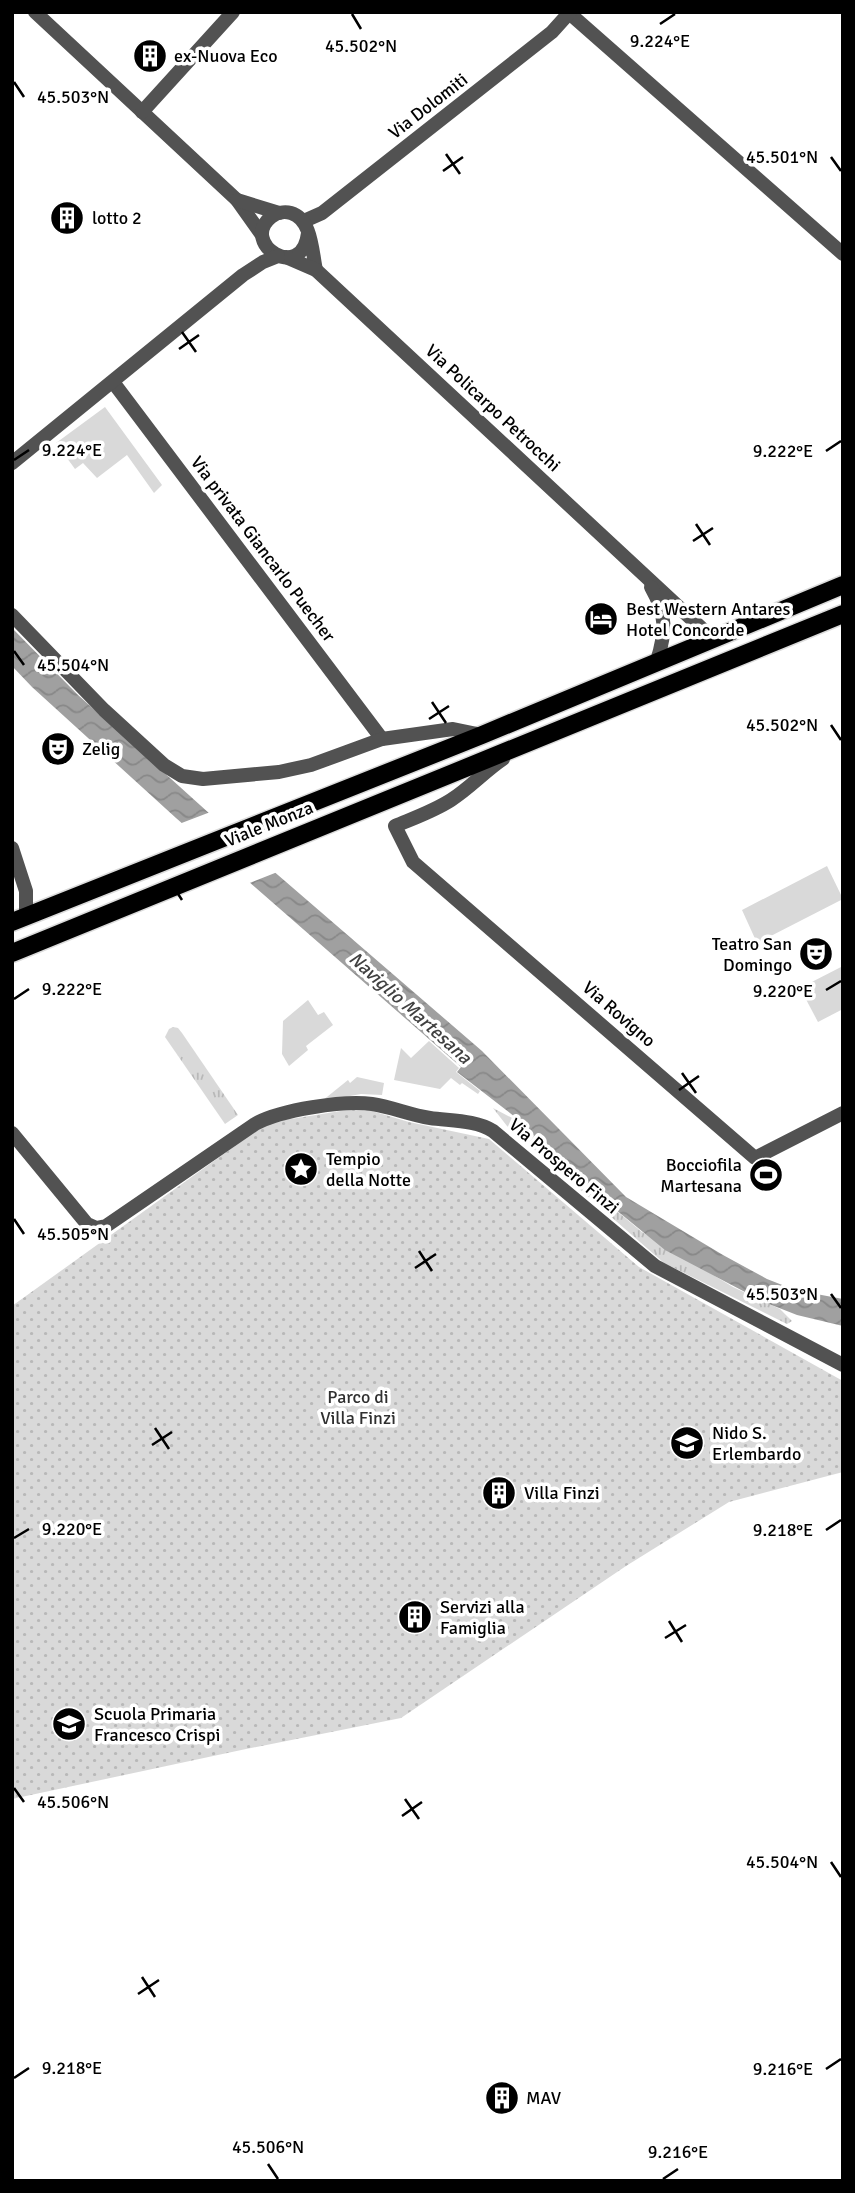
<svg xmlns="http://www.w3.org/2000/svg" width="855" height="2193" viewBox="0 0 855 2193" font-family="Signika,sans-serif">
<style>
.grass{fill:url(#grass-tufts)}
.park{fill:url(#park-dots)}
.garden{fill:#d9d9d9}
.water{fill:url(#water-waves)}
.pier{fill:#fff}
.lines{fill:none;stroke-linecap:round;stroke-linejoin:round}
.primary-casing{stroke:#dbdbdb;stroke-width:21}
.street{stroke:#525252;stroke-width:14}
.primary{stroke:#000;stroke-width:18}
.ticks{fill:none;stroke:#000;stroke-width:2.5}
.labels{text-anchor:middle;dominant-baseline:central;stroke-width:7;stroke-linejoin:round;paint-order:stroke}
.poi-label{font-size:18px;fill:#000;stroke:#fff;text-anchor:start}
.street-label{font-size:18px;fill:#000;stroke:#fff}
.park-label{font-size:18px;fill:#303030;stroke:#fff}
.water-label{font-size:19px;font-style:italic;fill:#414141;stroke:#fff}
.ticks-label{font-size:18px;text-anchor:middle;fill:#000;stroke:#fff;stroke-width:7;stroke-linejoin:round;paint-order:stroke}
</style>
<defs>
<pattern id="grass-tufts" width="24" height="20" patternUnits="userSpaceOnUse" patternTransform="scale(1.75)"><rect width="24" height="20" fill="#d9d9d9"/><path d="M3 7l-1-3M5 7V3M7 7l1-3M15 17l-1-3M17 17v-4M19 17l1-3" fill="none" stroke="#b8b8b8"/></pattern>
<pattern id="park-dots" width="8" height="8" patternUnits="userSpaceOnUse" patternTransform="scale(1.75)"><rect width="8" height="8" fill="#d9d9d9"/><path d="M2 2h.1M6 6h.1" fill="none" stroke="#b8b8b8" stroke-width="1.8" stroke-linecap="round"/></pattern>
<pattern id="water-waves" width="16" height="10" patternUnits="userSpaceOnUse" patternTransform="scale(1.75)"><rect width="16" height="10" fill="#a0a0a0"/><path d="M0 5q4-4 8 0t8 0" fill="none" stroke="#888"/></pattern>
</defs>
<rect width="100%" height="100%" fill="#fff"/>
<g class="grass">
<path d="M173,1027l5,1 4,5 56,82 -13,9 -60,-87 4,-8z"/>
<path d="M493,1108l21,11 1,-2 62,61 65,54 91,55 47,22 12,12 -5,3 -123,-61 -157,-137z"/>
</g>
<path class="park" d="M353,1109l19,2 37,11 80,17 150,128 204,114v91l-114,30 -103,64 -225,152 -155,31 -234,50v-493l245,-176 15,-8z"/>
<g class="garden">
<path d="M105,407l57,78 -8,8 -27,-38 -30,23 -14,-15 -8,6 -19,-26z"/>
<path d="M827,866l16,33 -86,44 -15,-33z"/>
<path d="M843,966v43l-25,13 -18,-34z"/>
<path d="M308,1000l10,15 6,-3 9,13 -27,21 2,4 -19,16 -7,-12 1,-33z"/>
<path d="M429,1041l30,27 -3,4 24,19 -2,3 -16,-11 -2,2 -9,-7 -11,11 -46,-9 7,-32 10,10z"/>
<path d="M357,1077l27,6 -2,12 -21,-1 -39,7 26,-21 2,3z"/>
</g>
<path class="water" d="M12,628l66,67 193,174 211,182 144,146 97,58 44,24 28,11 48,9v27l-46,-11 -33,-13 -99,-52 -88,-72 -62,-61 -58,-45 4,-5 -285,-249 -144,-131 -20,-21z"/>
<path class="pier" d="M213,811l61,55 6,5 -33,13 -68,-60z"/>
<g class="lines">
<g class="primary-casing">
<g id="primary">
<path d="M12,922l470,-187 361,-150"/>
<path d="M12,953l831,-339"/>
</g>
</g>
<g class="street">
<path d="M35,12l202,188 25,35"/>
<path d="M568,12l275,242"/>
<path d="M142,112l91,-100"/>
<path d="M237,200l42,13"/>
<path d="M304,221l18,-8 230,-181 18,-20"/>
<path d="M308,233c-6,51 -69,10 -37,-16 5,-4 13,-6 20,-4 21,6 21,39 25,57"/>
<path d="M286,257l30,13 396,368"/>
<path d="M113,382l269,357"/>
<path d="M12,463l231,-188 20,-13 15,-6"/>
<path d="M651,587c16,28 15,45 6,74"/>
<path d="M12,615l92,95 60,55 18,11 21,3 76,-7 32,-7 71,-26 71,-10 29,6"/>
<path d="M503,759c-18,12 -33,29 -52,41 -17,11 -37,18 -56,26l18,36 342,296 88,-45"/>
<path d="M12,848l14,43v25"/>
<path d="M12,1133l75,91 9,4 10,-2 149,-102c25,-14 89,-24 117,-20 20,3 38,11 58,14 20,3 46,2 63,13l162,135 188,99"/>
</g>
<use href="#primary" class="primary"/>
</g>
<path class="ticks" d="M352,14l9,15M660,24l15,-10M14,82l10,15M446,154l14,20M831,157l10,14M443,171l20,-14M182,332l14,20M179,349l20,-14M826,451l15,-10M14,460l15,-10M696,524l14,21M693,541l20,-13M14,651l10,14M432,702l14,21M429,719l20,-13M831,725l10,15M169,880l13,20M165,897l21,-14M826,990l15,-9M14,999l15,-10M682,1073l14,20M679,1090l20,-14M14,1219l10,15M419,1251l13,20M415,1268l21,-14M831,1294l10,14M155,1428l14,21M152,1445l20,-13M826,1530l15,-10M14,1538l15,-9M669,1621l13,21M665,1638l21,-13M14,1788l10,14M405,1799l14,20M402,1816l20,-14M831,1862l10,15M142,1977l13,20M138,1994l21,-14M826,2069l15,-10M14,2078l15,-10M268,2164l10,15M663,2179l15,-10"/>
<defs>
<g id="building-disc" transform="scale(1.75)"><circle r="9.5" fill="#000" stroke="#fff"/><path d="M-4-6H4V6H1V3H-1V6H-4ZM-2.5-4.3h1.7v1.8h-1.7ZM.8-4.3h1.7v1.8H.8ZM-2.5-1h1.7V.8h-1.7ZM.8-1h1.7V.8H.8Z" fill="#fff"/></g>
<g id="hotel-disc" transform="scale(1.75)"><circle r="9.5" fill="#000" stroke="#fff"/><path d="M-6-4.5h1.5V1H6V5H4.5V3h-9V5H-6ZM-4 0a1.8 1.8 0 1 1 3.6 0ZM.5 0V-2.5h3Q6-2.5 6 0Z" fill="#fff"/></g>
<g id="theatre-disc" transform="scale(1.75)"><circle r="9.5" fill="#000" stroke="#fff"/><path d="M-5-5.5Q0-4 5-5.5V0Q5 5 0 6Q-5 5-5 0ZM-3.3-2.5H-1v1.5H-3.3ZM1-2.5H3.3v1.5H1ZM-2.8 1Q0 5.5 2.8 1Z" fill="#fff"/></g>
<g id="sight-disc" transform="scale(1.75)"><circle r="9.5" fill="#000" stroke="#fff"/><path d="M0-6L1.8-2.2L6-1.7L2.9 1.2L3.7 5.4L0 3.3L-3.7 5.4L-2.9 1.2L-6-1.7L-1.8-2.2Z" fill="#fff"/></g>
<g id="stadium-disc" transform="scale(1.75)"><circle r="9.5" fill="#000" stroke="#fff"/><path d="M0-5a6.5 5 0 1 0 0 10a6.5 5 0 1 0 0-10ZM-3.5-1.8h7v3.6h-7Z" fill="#fff"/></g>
<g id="school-disc" transform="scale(1.75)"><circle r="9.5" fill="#000" stroke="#fff"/><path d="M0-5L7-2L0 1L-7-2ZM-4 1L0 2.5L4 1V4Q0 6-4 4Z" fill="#fff"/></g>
</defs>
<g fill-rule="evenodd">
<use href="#building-disc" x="150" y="56"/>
<use href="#building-disc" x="67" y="218"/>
<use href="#hotel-disc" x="601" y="619"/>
<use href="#theatre-disc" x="58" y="749"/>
<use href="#theatre-disc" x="816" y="954"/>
<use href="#sight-disc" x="301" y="1169"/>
<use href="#stadium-disc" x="766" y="1175"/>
<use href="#school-disc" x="687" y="1443"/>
<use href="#building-disc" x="499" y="1493"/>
<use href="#building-disc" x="415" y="1617"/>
<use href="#school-disc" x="69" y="1724"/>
<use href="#building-disc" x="502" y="2098"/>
</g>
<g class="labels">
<g class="poi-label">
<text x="174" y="56">ex-Nuova Eco</text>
<text x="92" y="218">lotto 2</text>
<text x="626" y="609">Best Western Antares<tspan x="626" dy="21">Hotel Concorde</tspan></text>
<text x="82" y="749">Zelig</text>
<text x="792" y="944" text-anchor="end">Teatro San<tspan x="792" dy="21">Domingo</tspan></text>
<text x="326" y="1159">Tempio<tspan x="326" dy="21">della Notte</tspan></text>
<text x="742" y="1165" text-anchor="end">Bocciofila<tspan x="742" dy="21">Martesana</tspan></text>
<text x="712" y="1433">Nido S.<tspan x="712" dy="21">Erlembardo</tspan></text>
<text x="524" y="1493">Villa Finzi</text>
<text x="440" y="1607">Servizi alla<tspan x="440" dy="21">Famiglia</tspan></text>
<text x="94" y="1714">Scuola Primaria<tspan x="94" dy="21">Francesco Crispi</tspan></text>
<text x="526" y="2098">MAV</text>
</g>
<g class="street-label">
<text transform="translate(428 106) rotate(-38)">Via Dolomiti</text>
<text transform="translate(493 408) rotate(43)">Via Policarpo Petrocchi</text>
<text transform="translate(263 549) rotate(53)">Via privata Giancarlo Puecher</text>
<text transform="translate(269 824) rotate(-22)">Viale Monza</text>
<text transform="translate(619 1014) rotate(41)">Via Rovigno</text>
<text transform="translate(564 1166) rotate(40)">Via Prospero Finzi</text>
</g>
<g class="park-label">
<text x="358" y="1397">Parco di<tspan x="358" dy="21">Villa Finzi</tspan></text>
</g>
<g class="water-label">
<text transform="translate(410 1008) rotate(42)">Naviglio Martesana</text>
</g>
</g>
<g class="ticks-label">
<text x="660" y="47">9.224°E</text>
<text x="361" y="52">45.502°N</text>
<text x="73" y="103">45.503°N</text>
<text x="782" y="163">45.501°N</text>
<text x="72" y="456">9.224°E</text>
<text x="783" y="457">9.222°E</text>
<text x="73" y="671">45.504°N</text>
<text x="782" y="731">45.502°N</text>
<text x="72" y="995">9.222°E</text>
<text x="783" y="997">9.220°E</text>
<text x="73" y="1240">45.505°N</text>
<text x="782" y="1300">45.503°N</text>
<text x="72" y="1535">9.220°E</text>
<text x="783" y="1536">9.218°E</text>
<text x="73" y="1808">45.506°N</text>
<text x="782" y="1868">45.504°N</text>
<text x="72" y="2074">9.218°E</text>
<text x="783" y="2075">9.216°E</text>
<text x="268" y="2153">45.506°N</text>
<text x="678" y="2158">9.216°E</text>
</g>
<rect width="855" height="2193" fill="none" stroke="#000000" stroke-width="28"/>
</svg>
